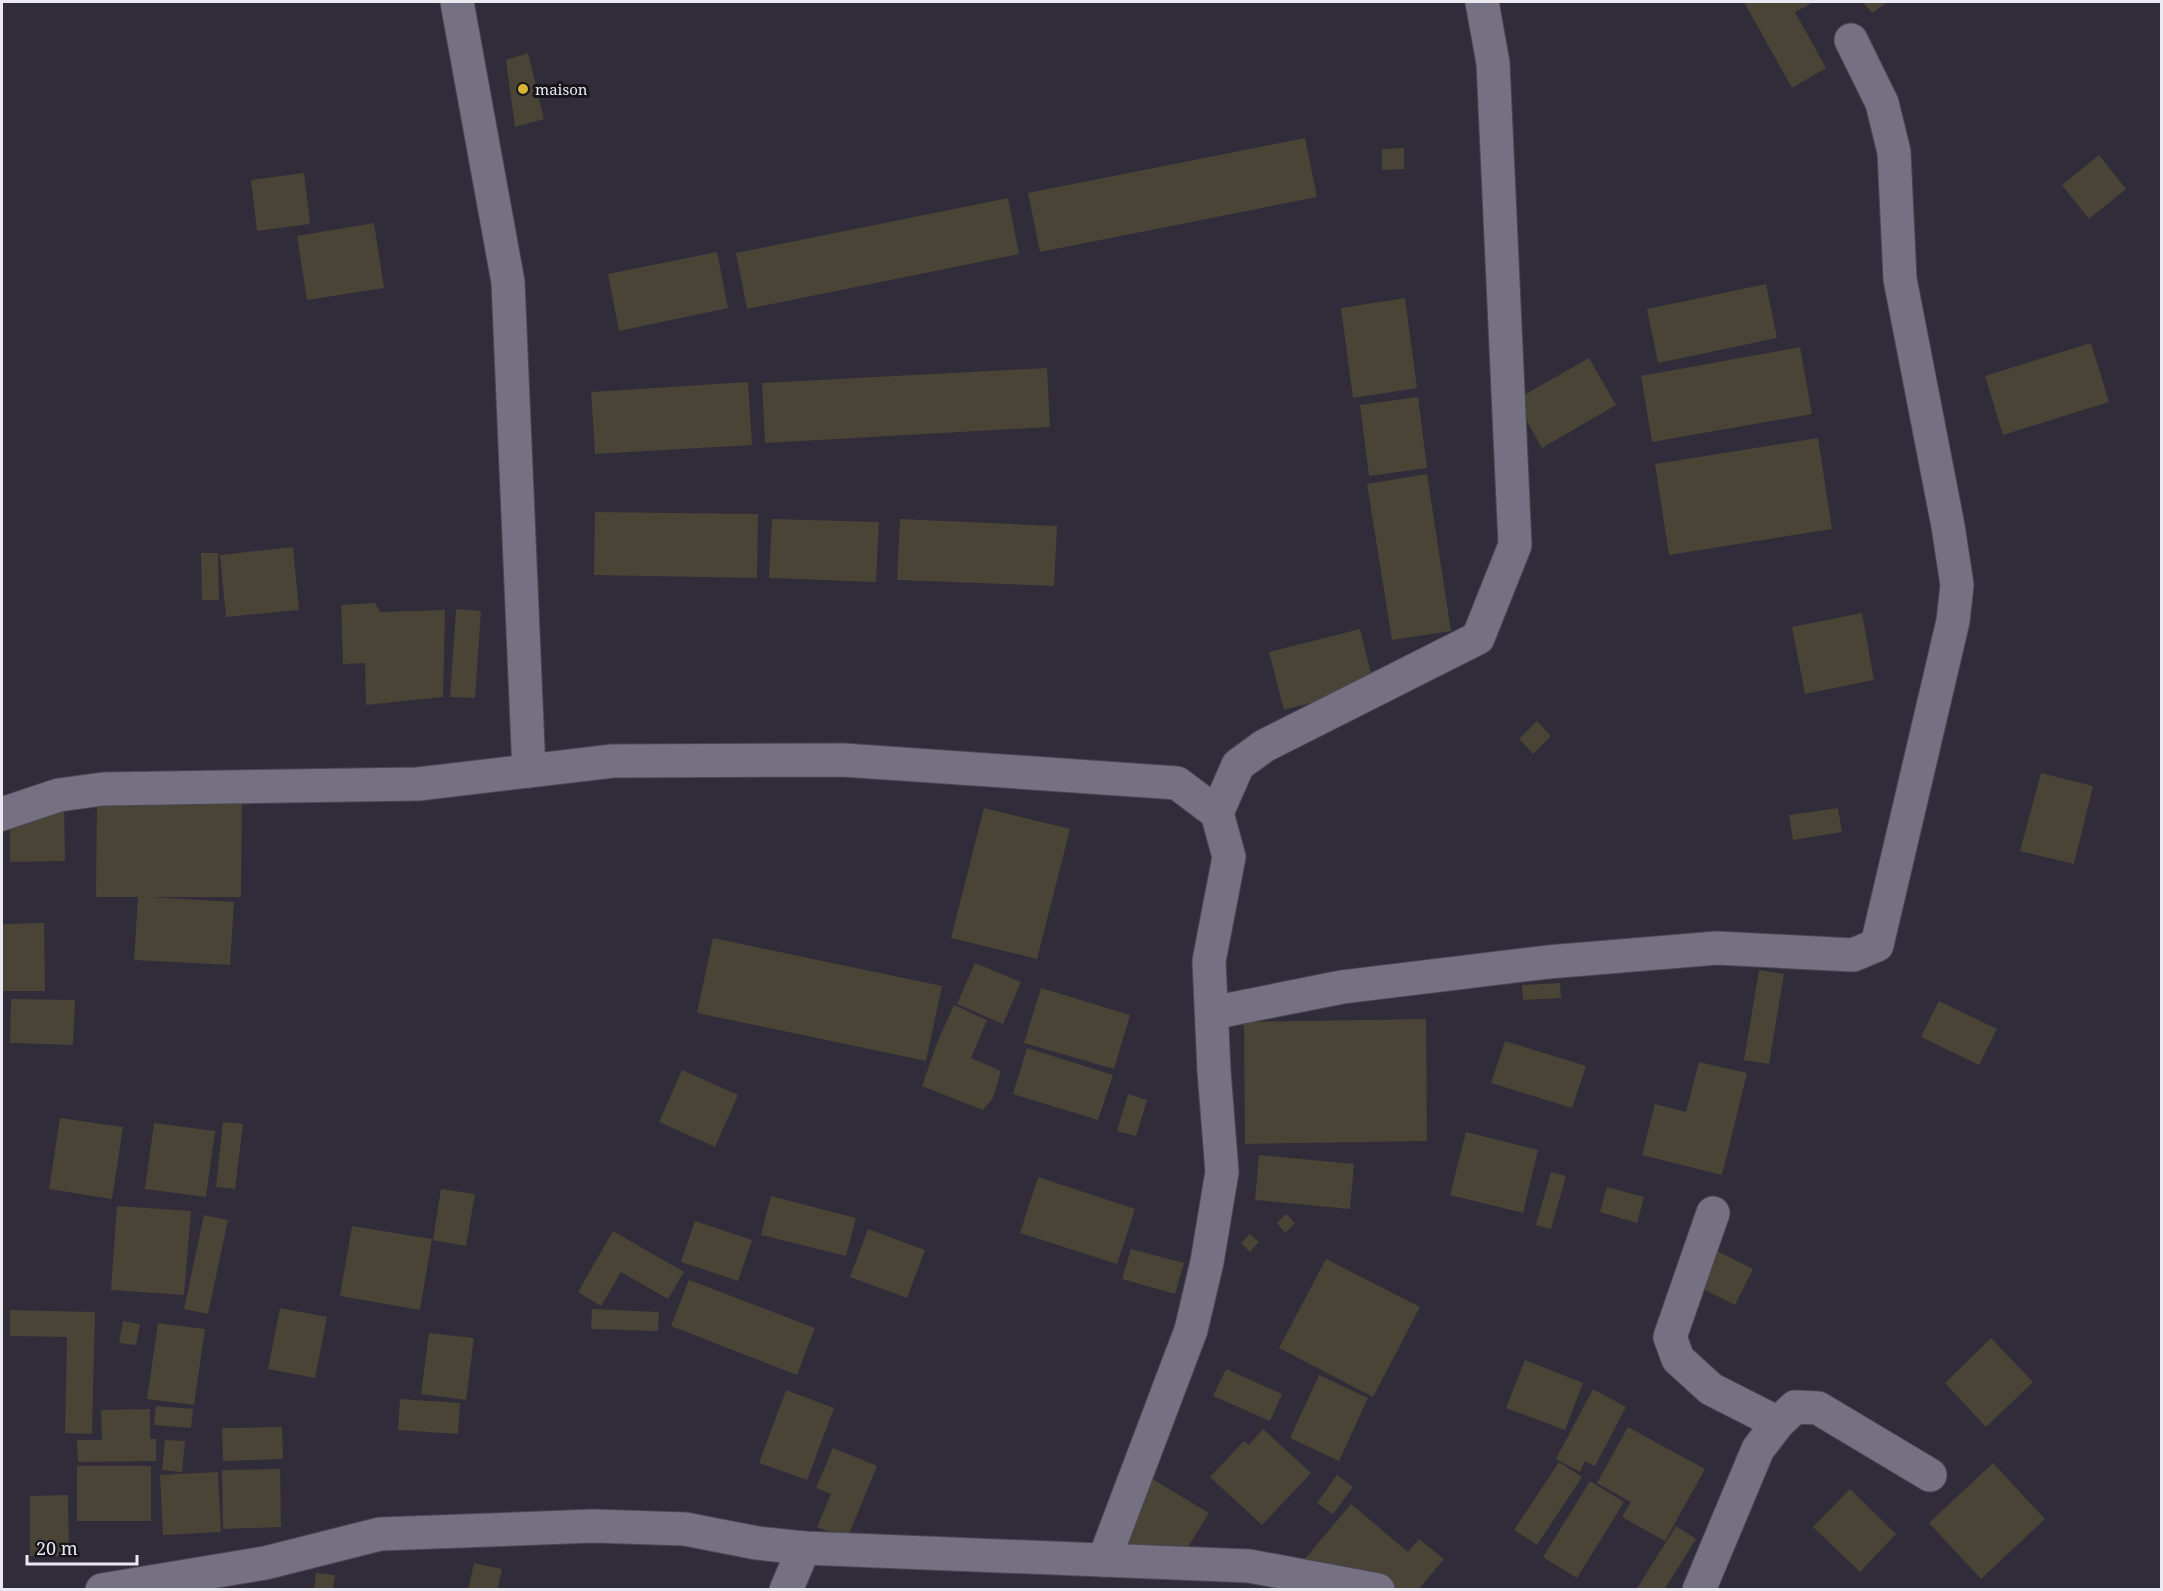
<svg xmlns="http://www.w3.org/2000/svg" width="2163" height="1591" viewBox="0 0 2163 1591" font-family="'Noto Serif',serif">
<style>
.building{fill:#494435}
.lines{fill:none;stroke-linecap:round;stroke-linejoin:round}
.minor-casing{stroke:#4a4753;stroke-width:35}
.minor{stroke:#757182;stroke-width:33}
.poi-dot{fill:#d8b434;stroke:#17151c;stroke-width:2}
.labels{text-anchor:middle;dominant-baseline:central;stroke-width:6;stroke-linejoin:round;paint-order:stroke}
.poi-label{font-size:15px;fill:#eae8f1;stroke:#17151c;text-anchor:start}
</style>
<rect width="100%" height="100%" fill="#302c3a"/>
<g class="building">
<path d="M1744,2h70l-19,10 31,56 -34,20z"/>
<path d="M1863,2h25l-16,11z"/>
<path d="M528,53l16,66 -29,8 -9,-67z"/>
<path d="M1305,138l12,59 -277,55 -12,-59z"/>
<path d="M1404,148v21l-22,1v-21z"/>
<path d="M2099,155l27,34 -37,30 -27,-34z"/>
<path d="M304,173l6,51 -53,7 -6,-51z"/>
<path d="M1008,198l11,56 -272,55 -11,-56z"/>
<path d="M374,223l10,65 -77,12 -10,-64z"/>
<path d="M717,252l11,56 -109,23 -11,-57z"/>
<path d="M1766,284l11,54 -119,25 -11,-54z"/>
<path d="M1405,298l12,90 -64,10 -12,-90z"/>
<path d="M2091,343l18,59 -106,33 -18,-59z"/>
<path d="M1800,347l12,67 -160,28 -11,-66z"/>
<path d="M1589,358l27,47 -74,43 -27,-48z"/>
<path d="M1047,368l3,59 -285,16 -3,-60z"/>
<path d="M748,382l4,63 -157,9 -4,-62z"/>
<path d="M1418,397l9,71 -58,8 -9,-71z"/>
<path d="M1818,438l14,91 -163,26 -14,-91z"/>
<path d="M1427,474l24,157 -59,9 -25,-156z"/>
<path d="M595,512l163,2 -1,64 -163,-3z"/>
<path d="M772,519l107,3 -3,60 -107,-4z"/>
<path d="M900,519l157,7 -3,60 -157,-6z"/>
<path d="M293,547l6,63 -73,7 -6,-62z"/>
<path d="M201,553h17l1,47h-17z"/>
<path d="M375,603l5,9 65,-2 -2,87 -77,8 -1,-42 -22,1 -2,-59z"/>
<path d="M456,609l25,2 -6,87 -25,-1z"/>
<path d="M1862,613l12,67 -69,14 -13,-67z"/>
<path d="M1360,629l14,57 -90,24 -15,-58z"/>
<path d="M1537,721l14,15 -18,18 -14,-15z"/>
<path d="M2041,773l52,13 -19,78 -54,-13z"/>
<path d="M97,797h145l-1,100h-92l85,5 -4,63 -96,-5 4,-63h-42z"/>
<path d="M64,800l1,61 -55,1v-45z"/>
<path d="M984,808l86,21 -33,130 -86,-21z"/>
<path d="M1838,808l4,24 -49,8 -4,-25z"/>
<path d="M44,923l1,68h-43v-67z"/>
<path d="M713,938l229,48 -16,75 -229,-48z"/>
<path d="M975,963l46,19 -18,42 -46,-20z"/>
<path d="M1759,970l25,4 -15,90 -25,-4z"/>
<path d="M1560,983l1,15 -38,2 -1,-15z"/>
<path d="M1041,988l89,27 -16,54 -90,-26z"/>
<path d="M11,999l64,1 -2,45 -63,-2z"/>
<path d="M1939,1001l58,28 -18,36 -58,-28z"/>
<path d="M954,1005l33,15 -16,38 30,13 -8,27 -10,12 -61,-24 15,-43z"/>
<path d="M1426,1019l1,122 -182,3 -1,-122z"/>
<path d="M1505,1041l81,25 -14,42 -81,-25z"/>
<path d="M1027,1048l86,27 -15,45 -85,-26z"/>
<path d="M1699,1062l48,11 -25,102 -80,-20 13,-51 31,8z"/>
<path d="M682,1070l56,25 -23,52 -56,-25z"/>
<path d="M1128,1094l19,6 -11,36 -19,-5z"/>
<path d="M60,1118l63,9 -11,72 -63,-10z"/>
<path d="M223,1122l20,2 -8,65 -19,-2z"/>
<path d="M154,1123l61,8 -9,66 -61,-8z"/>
<path d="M1466,1132l72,18 -15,63 -73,-18z"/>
<path d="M1259,1155l95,9 -4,45 -95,-9z"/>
<path d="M1551,1172l15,4 -15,53 -15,-4z"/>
<path d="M1038,1177l97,32 -18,55 -97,-31z"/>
<path d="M1607,1187l37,10 -7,26 -37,-11z"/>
<path d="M441,1189l34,5 -9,52 -33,-6z"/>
<path d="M771,1196l85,22 -10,38 -85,-21z"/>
<path d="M117,1206l74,5 -7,84 -73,-5z"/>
<path d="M1286,1214l9,9 -10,10 -8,-10z"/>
<path d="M204,1215l24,5 -20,94 -24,-5z"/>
<path d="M695,1221l57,19 -14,41 -57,-19z"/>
<path d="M352,1226l80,13 -12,71 -80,-14z"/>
<path d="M868,1229l57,21 -18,48 -57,-21z"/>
<path d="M613,1231l71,41 -16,27 -47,-27 -20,34 -23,-14z"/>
<path d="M1250,1234l9,8 -9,10 -9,-9z"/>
<path d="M1711,1248l42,21 -18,36 -42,-21z"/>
<path d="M1131,1249l53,14 -9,31 -53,-15z"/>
<path d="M1326,1259l94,48 -47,90 -94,-49z"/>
<path d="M689,1280l126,48 -18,47 -126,-49z"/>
<path d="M280,1308l47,9 -12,61 -47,-9z"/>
<path d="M592,1309l67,3 -1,19 -67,-2z"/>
<path d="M10,1310l85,2 -3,122 -27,-1 2,-96 -57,-1z"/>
<path d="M123,1321l17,3 -4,21 -17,-2z"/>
<path d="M158,1323l47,6 -11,76 -47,-6z"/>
<path d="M429,1333l45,5 -8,62 -45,-6z"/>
<path d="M1991,1338l42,44 -47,45 -41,-44z"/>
<path d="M1525,1360l58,23 -18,47 -59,-22z"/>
<path d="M1226,1369l56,25 -12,27 -57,-25z"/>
<path d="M1319,1375l49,23 -29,63 -49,-23z"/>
<path d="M1593,1389l33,18 -31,59 -10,-5 -5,11 -24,-13z"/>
<path d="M786,1390l48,18 -27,72 -48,-17z"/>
<path d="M400,1399l60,4 -2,31 -60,-4z"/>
<path d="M156,1406l37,3 -2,19 -37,-3z"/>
<path d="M150,1409v30h6v22l-78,1 -1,-22h25l-1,-30z"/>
<path d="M282,1427l1,32 -60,2 -1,-33z"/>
<path d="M1628,1427l77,42 -40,72 -43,-24 9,-15 -34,-19z"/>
<path d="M1263,1429l48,44 -49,52 -52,-48 34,-36 5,4z"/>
<path d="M165,1440l20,1 -3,31 -20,-2z"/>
<path d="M833,1448l44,18 -30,73 -30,-12 14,-33 -15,-6z"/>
<path d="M1559,1462l23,15 -45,68 -23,-15z"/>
<path d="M1993,1463l52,56 -64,60 -52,-56z"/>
<rect x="77" y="1466" width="74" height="55"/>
<path d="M280,1469l1,58 -58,2 -1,-59z"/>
<path d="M218,1472l3,60 -58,3 -3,-60z"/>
<path d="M1144,1474l65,39 -31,50 -30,-18 -6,8 -34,-21z"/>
<path d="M1337,1475l16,12 -20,27 -16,-11z"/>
<path d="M1590,1481l34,21 -47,76 -34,-21z"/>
<path d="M1850,1489l46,45 -36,38 -47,-45z"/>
<path d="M68,1495l1,61h-39v-60z"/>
<path d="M1351,1504l57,48 11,-13 25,20 -26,31h-93l-27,-23z"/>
<path d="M1676,1526l20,13 -32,51h-28z"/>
<path d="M474,1563l28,6 -5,21h-29z"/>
<path d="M316,1573l19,2 -2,15h-19z"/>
</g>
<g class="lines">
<g class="minor-casing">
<g id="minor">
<path d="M457,2l51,280 21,489"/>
<path d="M1217,813l21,-48 26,-19 214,-108 37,-93 -22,-482 -11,-61"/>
<path d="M2,814l57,-19 44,-6 315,-5 195,-23 230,-1 334,23 40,30 12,44 -20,104 5,110 8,101 -15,90 -16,68 -87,230"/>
<path d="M1212,1013l130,-26 206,-25 169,-14 136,7 24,-10 76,-324 4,-36 -9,-59 -48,-247 -6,-127 -12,-49 -31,-63"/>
<path d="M1713,1213l-43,124 8,22 33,30 67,34"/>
<path d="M102,1590l163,-27 115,-29 214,-8 91,3 72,14 47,5 445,18 129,24"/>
<path d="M786,1590l18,-42"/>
<path d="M1699,1590l59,-141 20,-26 17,-16 23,1 112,67"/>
</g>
</g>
<use href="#minor" class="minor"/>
</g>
<circle class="poi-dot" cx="523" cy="89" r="6"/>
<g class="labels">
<g class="poi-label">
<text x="535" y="89">maison</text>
</g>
</g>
<rect width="2163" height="1591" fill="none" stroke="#eae8f1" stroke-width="6"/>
<path d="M27 1555v9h110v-9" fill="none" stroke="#eae8f1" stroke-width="3"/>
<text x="36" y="1555" font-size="18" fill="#eae8f1" stroke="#17151c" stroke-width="4.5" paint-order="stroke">20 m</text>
</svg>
